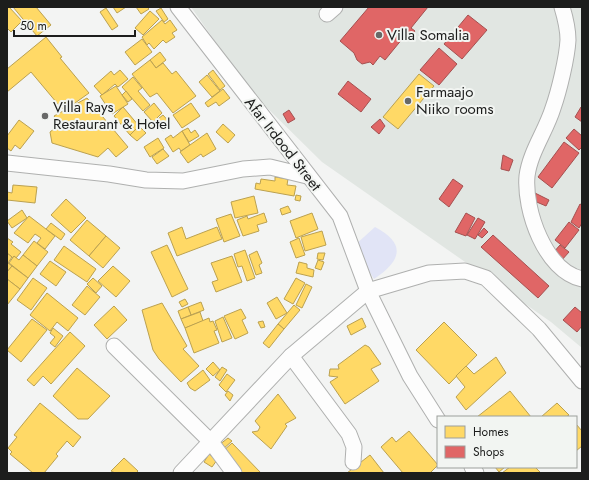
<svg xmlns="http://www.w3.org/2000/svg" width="589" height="480" viewBox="0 0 589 480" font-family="Jost,sans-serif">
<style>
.built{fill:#e1e6e2}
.green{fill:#e1e4f6}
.homes{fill:#ffd966;stroke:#bba150}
.shops{fill:#e06666;stroke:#a55050}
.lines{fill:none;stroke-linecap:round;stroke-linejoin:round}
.minor-casing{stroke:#afb0af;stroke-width:17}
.minor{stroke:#fdfdfd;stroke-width:15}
.poi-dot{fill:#676867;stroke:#f2f5f2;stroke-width:1.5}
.labels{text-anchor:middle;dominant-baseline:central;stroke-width:4;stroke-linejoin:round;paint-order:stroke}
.poi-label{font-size:15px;fill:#1c1d1c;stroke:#f2f5f2;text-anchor:start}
.street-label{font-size:15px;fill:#1c1d1c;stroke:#f2f5f2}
</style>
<rect width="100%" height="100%" fill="#f3f4f3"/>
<path class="built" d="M191,7h391v341l-31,-26 -229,-160 -72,-71z"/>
<path class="green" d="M375,227c32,17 26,34 -1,52l-20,-33z"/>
<g class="homes">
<path d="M7,7h2l13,14 -11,11 -4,-4z"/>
<path d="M13,7h23l15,18 -14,11z"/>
<path d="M113,7h13l-9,6z"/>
<path d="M136,7h11l2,2 -8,5z"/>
<path d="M106,8l12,18 -6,4 -12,-18z"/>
<path d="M161,8l7,11 -4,3 -8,-11z"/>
<path d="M150,11l9,8 -16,16 -8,-7z"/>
<path d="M162,20l3,4 5,-4 7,10 -5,3 3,4 -9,6 -3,-3 -9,9 -5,-6 -2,2 -5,-8z"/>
<path d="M46,37l16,20 -2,1 29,35 -21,15 -3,-3 -3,4 -31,-37 -24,20v-23z"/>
<path d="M142,39l10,13 -17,13 -10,-13z"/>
<path d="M160,52l6,8 -10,8 -6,-8z"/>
<path d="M150,60l6,8 7,-5 9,11 4,-3 20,25 -23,17 -16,-20 -7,4 -18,-23z"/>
<path d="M120,70l8,9 -10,8 -3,-3 -13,11 -8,-9 17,-15 3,4z"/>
<path d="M213,70l12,16 -5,4 -12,-16z"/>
<path d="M419,74l15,12 -36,43 -15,-12z"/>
<path d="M207,75l13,16 -8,6 -13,-15z"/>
<path d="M133,77l9,11 -4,3 12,14 -7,6 -21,-24z"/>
<path d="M116,86l12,18 -16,10 -12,-18z"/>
<path d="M223,89l7,9 -11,8 -3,-4 -8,5 -3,-4z"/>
<path d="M126,91l6,8 -4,3 -6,-7z"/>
<path d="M87,98l41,49 -12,10 -8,-9 -10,9 -46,-14 -2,-11 10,-8 -6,-8z"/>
<path d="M154,103l8,10 -9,9 -9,-10z"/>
<path d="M191,103l9,13 -18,12 -9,-13z"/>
<path d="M123,107l16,19 -9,9 -16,-19z"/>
<path d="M163,115l8,9 -8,7 -9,-9z"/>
<path d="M19,120l15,11 -14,18 -5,-4 -4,6 -4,-3v-12z"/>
<path d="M151,121l4,4 -4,3 -3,-4z"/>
<path d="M223,124l12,11 -7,8 -12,-11z"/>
<path d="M139,126l7,7 -9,8 -7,-6z"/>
<path d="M188,128l3,5 4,-3 4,6 -10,6 -7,-11z"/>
<path d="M182,131l8,14 -9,6 -2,-3 -6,4 -8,-13 6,-4 2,3z"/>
<path d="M207,133l9,16 -13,8 -2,-3 -13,9 -8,-11z"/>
<path d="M158,138l6,10 -14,9 -6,-10z"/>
<path d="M163,149l6,7 -12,8 -5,-7z"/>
<path d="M275,177l13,2 -1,6 9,1 -2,10 -39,-7 1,-6 4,1 1,-5 14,2z"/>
<path d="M13,185l24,2 -2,16 -28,-3v-8l5,1z"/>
<path d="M296,195l5,1 -1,5 -5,-1z"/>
<path d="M254,196l4,17 -23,5 -4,-16z"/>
<path d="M66,199l20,19 -15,15 -20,-18z"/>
<path d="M288,206l3,6 -9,3 -2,-6z"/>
<path d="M22,210l5,8 -15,10 -5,-7z"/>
<path d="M264,213l3,9 -10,3 2,6 -16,5 -6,-16 10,-4 1,3z"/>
<path d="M312,213l6,16 -22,9 -6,-17z"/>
<path d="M231,214l9,22 -16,6 -8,-23z"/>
<path d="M29,216l26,20 -10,13 -8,-6 4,-5 -6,-4 -7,9 -14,-10z"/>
<path d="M87,220l19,16 -17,20 -19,-16z"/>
<path d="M51,223l14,11 -4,6 -15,-11z"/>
<path d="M182,227l4,12 31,-12 5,12 -45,17 -9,-23z"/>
<path d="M322,231l4,14 -21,6 -4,-14z"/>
<path d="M106,236l14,12 -17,20 -14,-12z"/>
<path d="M7,238l6,4 -2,2 10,8 -5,6 -2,-2 -1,2 -6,-5z"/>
<path d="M299,238l6,17 -9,3 -6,-16z"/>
<path d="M34,241l14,11 -11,14 -14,-11z"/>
<path d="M167,245l21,44 -16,8 -21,-45z"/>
<path d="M64,246l32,23 -9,13 -33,-22z"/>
<path d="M245,250l10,28 -8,3 -5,-15 -4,1 -4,-13z"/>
<path d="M257,251l5,12 -3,2 3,8 -6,2 -7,-20z"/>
<path d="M7,253l5,4 -4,6 4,3 -5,6z"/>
<path d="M318,253h7l-2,7 -6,-1z"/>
<path d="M23,255l14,11 -9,12 -19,-15 5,-7 5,4z"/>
<path d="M232,256l10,26 -26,10 -4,-10 6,-2 -7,-17z"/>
<path d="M318,260l6,2 -3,8 -6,-2z"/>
<path d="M50,261l16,11 -10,14 -16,-12z"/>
<path d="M299,262l8,2v4l7,2 -1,7 -17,-4z"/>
<path d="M12,266l16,12 -8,11 -13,-10v-7z"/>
<path d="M113,266l17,15 -14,16 -18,-16z"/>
<path d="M33,278l14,10 -16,22 -14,-10z"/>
<path d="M93,278l9,8 -6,7 -9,-9z"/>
<path d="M296,278l9,5 -12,21 -9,-5z"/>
<path d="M7,279l13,10 -13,16z"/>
<path d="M306,284l6,3 -10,21 -6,-3z"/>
<path d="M87,286l13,11 -15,18 -13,-10z"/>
<path d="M47,293l31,25 -10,13 -11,-9 -7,9 -20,-16z"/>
<path d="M277,297l10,16 -11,6 -9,-16z"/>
<path d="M185,299l3,5 -6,3 -3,-5z"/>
<path d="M201,302l3,8 -13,5 -3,-8z"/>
<path d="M162,303l25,43 -4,3 16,17 -18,16 -22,-23 -6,-9 -11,-40z"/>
<path d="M294,305l6,5 -16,19 -6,-5z"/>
<path d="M114,306l13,14 -20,19 -13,-14z"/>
<path d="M188,307l3,8 -10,4 -3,-8z"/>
<path d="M241,309l5,9 -4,2 6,13 -13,6 -11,-23z"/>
<path d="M200,312l3,9 -18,7 -4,-9z"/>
<path d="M223,317l9,21 -10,4 -7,-21z"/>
<path d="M209,318l1,4 3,-1 4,9 -3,1 5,12 -25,10 -9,-25z"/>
<path d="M362,318l4,9 -15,8 -4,-9z"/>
<path d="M32,319l15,11 -26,32 -14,-12z"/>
<path d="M263,321l2,6 -4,1 -3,-6z"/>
<path d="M444,322l33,33 -28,29 -33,-34z"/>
<path d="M278,324l6,5 -15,19 -6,-5z"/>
<path d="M53,328l10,8 -8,11 -5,-4 5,-6 -5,-4z"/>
<path d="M70,332l15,14 -34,38 -8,-8 -9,10 -7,-6z"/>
<path d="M365,345l4,2 12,17 -10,5 8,12 -34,23 -15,-22 8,-5 -9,-1 1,-7h9l-1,-4z"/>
<path d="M496,357l10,16 -40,37 -10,-13 9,-10 -9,-11 10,-10 8,8z"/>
<path d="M213,362l7,8 -7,6 -7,-7z"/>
<path d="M222,367l5,3 -7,11 -5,-4z"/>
<path d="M77,368l33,28 -22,23h-10l-25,-23z"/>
<path d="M203,370l7,10 -15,11 -5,-3 -3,-5z"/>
<path d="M227,374l8,6 -9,12 -7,-7z"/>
<path d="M228,391l5,4 -3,6 -5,-6z"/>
<path d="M510,391l21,26h-54z"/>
<path d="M278,394l18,24 -11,6 2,2 -16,23 -19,-17 6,-1 2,-4 -5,-6z"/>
<path d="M40,403l41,34 -8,10 -6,-6 -11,13 2,2 -14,17h-11l-23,-19 2,-2 -4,-4 9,-11 -3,-2z"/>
<path d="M557,403l12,12 -3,2h-25z"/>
<path d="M576,424l6,7v15l-6,5z"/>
<path d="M409,431l29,34 -8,8h-27l-22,-26 11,-10 4,5z"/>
<path d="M228,438l4,3 -10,9 -3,-5z"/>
<path d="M232,443l29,30h-19l-20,-21z"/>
<path d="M209,454l8,6 -5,7 -8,-5z"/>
<path d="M370,455l14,18h-37z"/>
<path d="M124,458l14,13 -2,2h-21l-4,-2z"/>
<path d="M495,467h10l-6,5z"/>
<path d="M510,467h25l6,6h-39z"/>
</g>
<g class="shops">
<path d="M369,7h59l-17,21 4,3 -8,10 -4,-3 -18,22 -5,-4 -7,9 -3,-3 -8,2 -5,-4 -3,-7 -14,-12z"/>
<path d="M468,15l19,15 -25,29 -18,-15z"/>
<path d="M439,48l18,16 -18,21 -19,-15z"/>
<path d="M348,81l23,18 -10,13 -23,-18z"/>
<path d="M581,107l1,1v14l-7,-5z"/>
<path d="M289,110l6,9 -7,4 -5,-9z"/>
<path d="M380,119l5,7 -6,8 -8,-7z"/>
<path d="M574,129l8,7v11l-3,3 -13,-12z"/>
<path d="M564,142l15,11 -27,35 -14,-11z"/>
<path d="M503,155l10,5 -4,11 -8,-2z"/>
<path d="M453,179l10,7 -14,21 -10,-8z"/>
<path d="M535,193l14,7 -3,6 -14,-6z"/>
<path d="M580,204l2,1v18l-3,5 -8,-6z"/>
<path d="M466,213l9,5 -9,18 -11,-4z"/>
<path d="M478,218l7,4 -10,17 -8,-4z"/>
<path d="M569,222l10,8 -14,18 -10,-8z"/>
<path d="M484,228l4,4 -6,6 -4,-3z"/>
<path d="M493,235l56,51 -11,12 -57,-51z"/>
<path d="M560,245l9,7 -8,9 -8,-8z"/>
<path d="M575,307l7,6v13l-5,6 -14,-12z"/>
</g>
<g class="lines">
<g class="minor-casing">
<g id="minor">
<path d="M178,7l162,209 28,75 42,85 28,44"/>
<path d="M562,7c3,10 6,22 6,33 -1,18 -9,51 -15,68 -7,23 -23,44 -26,68 -3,34 18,95 55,103"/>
<path d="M327,14l8,-7"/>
<path d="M7,163l102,11 37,6 37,1 60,-12 27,-2 37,9"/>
<path d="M114,346l97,96 23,31"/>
<path d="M291,356l58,78 5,13 -1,15"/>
<path d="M472,467l4,6"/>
<path d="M181,473l110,-117 77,-65 61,-18 36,-2 21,7 53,51 43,52"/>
</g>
</g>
<use href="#minor" class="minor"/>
</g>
<g class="poi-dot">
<circle cx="379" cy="35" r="4"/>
<circle cx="408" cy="101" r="4"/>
<circle cx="45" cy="116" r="4"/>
</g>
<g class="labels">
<g class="poi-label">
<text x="387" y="35">Villa Somalia</text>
<text x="416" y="92">Farmaajo<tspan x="416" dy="17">Niiko rooms</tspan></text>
<text x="53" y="107">Villa Rays<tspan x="53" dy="17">Restaurant &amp; Hotel</tspan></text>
</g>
<g class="street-label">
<text transform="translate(283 144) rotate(52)">Afar Irdood Street</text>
</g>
</g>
<rect width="589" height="480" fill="none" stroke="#1c1d1c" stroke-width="16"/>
<rect x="437" y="416" width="140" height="52" fill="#f2f5f2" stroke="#9c9f9c"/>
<rect x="445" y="426" width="20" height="12" fill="#ffd966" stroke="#9c9f9c"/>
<text x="473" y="436" font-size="12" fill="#1c1d1c">Homes</text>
<rect x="445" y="446" width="20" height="12" fill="#e06666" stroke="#9c9f9c"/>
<text x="473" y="456" font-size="12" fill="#1c1d1c">Shops</text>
<path d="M14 30v6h121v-6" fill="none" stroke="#1c1d1c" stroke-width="2"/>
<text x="20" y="30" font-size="12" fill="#1c1d1c" stroke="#f2f5f2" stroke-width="3" paint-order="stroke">50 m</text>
</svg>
